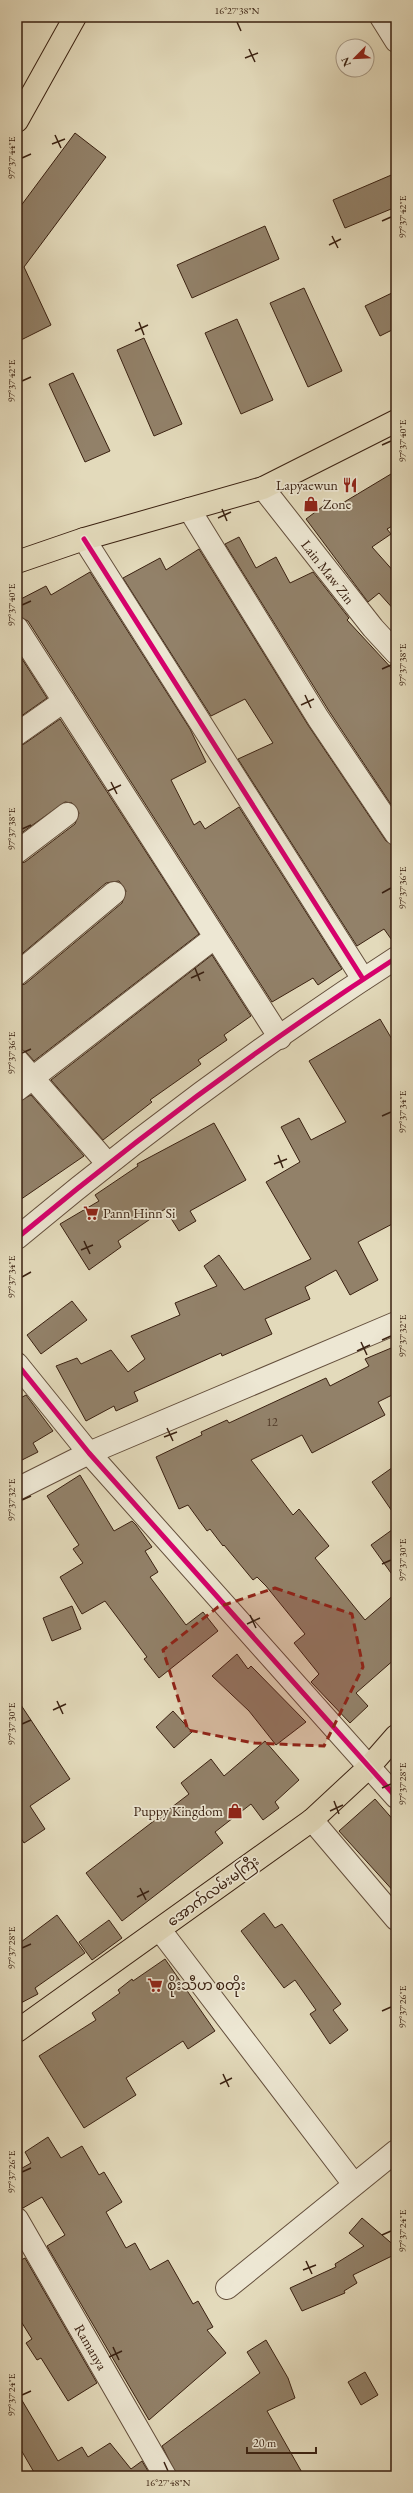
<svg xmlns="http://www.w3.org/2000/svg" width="413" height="2493" viewBox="0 0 413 2493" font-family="'EB Garamond','Noto Sans Myanmar',serif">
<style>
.building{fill:#928169;stroke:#3a2111}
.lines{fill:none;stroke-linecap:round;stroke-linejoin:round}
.minor-casing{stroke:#644f3c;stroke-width:24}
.major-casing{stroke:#3a2111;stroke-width:24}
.minor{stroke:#ede7d3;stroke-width:22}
.major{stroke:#e3dabb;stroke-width:22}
.cycleway-casing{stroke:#ede7d3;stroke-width:8}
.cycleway{stroke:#d6006c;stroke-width:5}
.marked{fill:#8f2418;fill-opacity:0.2;stroke:#8f2418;stroke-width:3;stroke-dasharray:8 5;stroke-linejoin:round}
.ticks{fill:none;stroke:#3a2111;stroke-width:1.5}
.labels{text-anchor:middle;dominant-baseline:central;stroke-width:3.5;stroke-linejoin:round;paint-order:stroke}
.number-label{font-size:12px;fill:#503927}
.poi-label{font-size:14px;fill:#3a2111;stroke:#ede7d3;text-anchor:start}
.street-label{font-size:14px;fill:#3a2111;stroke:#ede7d3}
.neatline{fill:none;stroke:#3a2111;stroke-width:1.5}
.ticks-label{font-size:10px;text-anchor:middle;fill:#3a2111}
</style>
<rect width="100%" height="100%" fill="#e3dabb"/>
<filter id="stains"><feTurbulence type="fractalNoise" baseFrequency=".005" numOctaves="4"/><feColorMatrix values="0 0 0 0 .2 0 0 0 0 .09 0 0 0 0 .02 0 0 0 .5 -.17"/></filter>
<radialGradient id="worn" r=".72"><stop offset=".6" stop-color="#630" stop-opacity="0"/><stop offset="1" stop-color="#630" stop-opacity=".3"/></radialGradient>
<g class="building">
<path d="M75,133l31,24 -82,110 27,58 -34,17v-131z"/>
<path d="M396,173v34l-51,21 -12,-28z"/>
<path d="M265,226l14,33 -87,39 -15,-33z"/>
<path d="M304,288l38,83 -34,16 -38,-84z"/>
<path d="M396,291v37l-16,8 -15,-30z"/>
<path d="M237,319l36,81 -32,14 -36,-81z"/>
<path d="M144,338l38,86 -28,12 -37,-86z"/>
<path d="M73,373l37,78 -25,11 -36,-78z"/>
<path d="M396,471v53l-9,5 4,5 -19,13 24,27v38l-17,-19 -11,9 -62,-83 20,-15 5,6z"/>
<path d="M239,537l17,31 20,-11 14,26 23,-11 36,46 -2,2 49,53v139l-67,-101 -104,-167z"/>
<path d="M199,549l109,176 78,116 10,5v100l-12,-17 -27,17 -119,-187 35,-16 -28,-44 -34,17 -88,-138 37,-20 6,12z"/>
<path d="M90,572l100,157 16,33 -35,18 23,45 6,-4 5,8 34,-22 103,162 -24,16 -5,-7 -41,24 -244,-381 -11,-5v-15l29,-15 5,9z"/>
<path d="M17,651l30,47 -30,21z"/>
<path d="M60,719l139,215 -165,127 -8,-9 -9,-4v-62l8,-2 97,-81 4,-12 -7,-10 -13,2 -89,75v-94l8,-2 50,-38 4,-11 -7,-10 -7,-1 -48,34v-90l7,-2z"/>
<path d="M212,955l39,61 -27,19 3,5 -29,20 3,4 -51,36 2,2 -49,38 -52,-60z"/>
<path d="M380,1019l16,27v176l-38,20 20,38 -28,15 -14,-25 -31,17 5,12 -45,20 7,15 -50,22 -1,-3 -87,39 4,9 -22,10 -2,-5 -28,15 -30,-55 21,-8 4,6 30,-14 17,22 17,-13 -14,-23 49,-21 -5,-12 42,-17 -13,-20 15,-11 25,35 67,-31 -45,-77 34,-20 -19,-35 18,-9 12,22 35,-18 -37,-61z"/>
<path d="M31,1095l53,61 -67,46v-100z"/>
<path d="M214,1123l32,57 -56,31 6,10 -17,10 -14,-22 -47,32 3,6 -32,23 -29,-46 39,-23 -4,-6 43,-29 -1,-2z"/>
<path d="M72,1301l15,19 -46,34 -14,-19z"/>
<path d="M396,1346v47l-18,9 7,13 -73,38 -10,-18 -51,25 42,55 6,-6 30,37 -14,12 50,62 31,-27v65l-40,35 12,13 -18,17 -39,-41 8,-8 -25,-31 11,-9 -39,-48 -9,-9 -4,3 -29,-35 -1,1 -13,-17 -3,2 -19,-26 -9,4 -23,-52 46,-22 -1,-3 26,-12 2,3 97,-45 4,8 39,-20 -4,-7z"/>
<path d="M26,1395l27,36 -20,12 5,9 -16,8 -5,-7v-53z"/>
<path d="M396,1465v52l-24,-35z"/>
<path d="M80,1475l34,56 18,-10 4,4 16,22 -7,4 13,21 -8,5 36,48 17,-13 15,19 -59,47 -15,-19 3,-2 -42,-56 -23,13 -22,-37 23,-14 -10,-14 6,-4 -32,-49z"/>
<path d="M396,1527v53l-25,-35z"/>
<path d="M72,1606l9,23 -29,12 -9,-23z"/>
<path d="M237,1654l11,15 3,-3 55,56 -30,23 -27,-34 -37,-35z"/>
<path d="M17,1699l53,80 -40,27 15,23 -21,14 -7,-11z"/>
<path d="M173,1711l19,21 -18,16 -18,-21z"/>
<path d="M265,1741l34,39 -24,22 4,6 -16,12 -12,-16 -36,28 8,11 -101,78 -36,-48 103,-79 -8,-11 30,-24 13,17z"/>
<path d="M375,1799l21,24v71l-57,-63z"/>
<path d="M264,1913l11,15 7,-4 59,80 -8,6 15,20 -18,14 -20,-30 6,-4 -21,-30 -11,8 -43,-57z"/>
<path d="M57,1915l28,38 -50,35 3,6 -21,11v-60z"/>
<path d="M109,1920l13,18 -30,22 -13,-18z"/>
<path d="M165,1959l50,72 -27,18 -5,-8 -57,37 10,17 -52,33 -45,-72 57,-36 -4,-7 28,-20 -2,-3 14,-11 1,2z"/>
<path d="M48,2137l13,21 21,-12 17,29 5,-3 18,30 -16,10 20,36 9,-5 15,27 18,-10 25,44 5,-3 15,26 -6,3 19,23 -77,67 -102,-174 18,-11 -23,-38 -19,11 -6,-1v-36l14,-8 -6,-11z"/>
<path d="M362,2218l34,29v7l-43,21 4,8 -13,8 1,2 -43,18 -12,-23 46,-21 -1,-3 29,-18 -15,-13z"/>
<path d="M25,2258l72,125 -29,18 -27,-43 -4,2 -11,-17 6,-4 -15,-24v-53z"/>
<path d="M266,2340l22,38 7,20 -28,13 37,65h-127l-15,-30 98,-73 -13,-21z"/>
<path d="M365,2372l13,23 -17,10 -13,-23z"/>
<path d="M17,2392l41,69 24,-14 6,10 22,-14 21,26 11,-8 9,15h-120l4,-2 -18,-31z"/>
</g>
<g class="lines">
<g class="minor-casing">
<g id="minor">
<path d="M381,17l15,24"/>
<path d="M263,488l110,140 23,25"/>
<path d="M189,509l129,209 78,116"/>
<path d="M84,539l279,440"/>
<path d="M17,628l263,410"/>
<path d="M17,734l47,-33"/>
<path d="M17,852l50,-38"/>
<path d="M17,974l97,-81"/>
<path d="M17,1060l90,103"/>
<path d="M17,1090l197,-152"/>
<path d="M17,1238c120,-100 247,-195 379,-280"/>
<path d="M17,1364l72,89 307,344"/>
<path d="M17,1489l72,-36 307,-130"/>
<path d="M312,1820l84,99"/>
<path d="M160,1930l193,253"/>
<path d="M17,2219l148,257"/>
<path d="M227,2288l169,-137"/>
</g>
</g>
<g class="major-casing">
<g id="major">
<path d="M17,121l58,-104"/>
<path d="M17,562l67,-23 179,-51 133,-67"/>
<path d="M17,2031l295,-211 56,-52 28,-32"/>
</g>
</g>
<use href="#minor" class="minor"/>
<use href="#major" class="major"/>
<g class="cycleway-casing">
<g id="cycleway">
<path d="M84,539l279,440"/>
<path d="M17,1238c120,-100 247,-195 379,-280"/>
<path d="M17,1364l72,89 307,344"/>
</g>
</g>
<use href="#cycleway" class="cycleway"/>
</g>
<path class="marked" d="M275,1588l77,26 11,53 -39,79 -70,-3 -66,-13 -25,-80 55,-43z"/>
<path class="ticks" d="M237,22l4,9M249,49l6,13M245,58l13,-5M55,135l6,13M52,144l13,-5M22,158l9,-4M382,221l9,-4M332,236l6,12M329,245l12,-6M139,322l5,13M135,331l13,-6M22,381l9,-4M382,445l9,-4M222,509l5,12M218,518l13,-6M22,605l9,-4M382,669l9,-4M305,695l6,13M301,705l13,-6M111,782l6,12M108,791l13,-6M22,829l9,-4M382,893l9,-5M195,968l5,13M191,978l13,-6M22,1053l9,-4M382,1116l9,-4M278,1155l5,13M274,1164l13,-5M84,1241l6,13M81,1250l12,-5M22,1277l9,-5M382,1340l9,-4M361,1342l6,13M357,1351l13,-6M167,1428l6,13M164,1437l13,-5M22,1500l9,-4M382,1564l9,-4M250,1615l6,13M247,1624l13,-6M57,1701l6,13M53,1710l13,-6M22,1724l9,-4M382,1788l9,-4M334,1801l5,13M330,1811l13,-6M140,1888l6,12M137,1897l12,-6M22,1948l9,-4M382,2011l9,-4M223,2074l6,13M220,2084l12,-6M22,2172l9,-4M382,2235l9,-4M306,2261l6,13M303,2270l13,-5M113,2347l6,13M109,2357l13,-6M22,2395l9,-4M164,2462l4,9"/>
<defs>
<g id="restaurant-bare" transform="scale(1.2)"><path d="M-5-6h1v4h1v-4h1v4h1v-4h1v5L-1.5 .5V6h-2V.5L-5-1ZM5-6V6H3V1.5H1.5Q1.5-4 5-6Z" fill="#8f2418" stroke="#ede7d3" stroke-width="2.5" paint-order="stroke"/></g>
<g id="shop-bare" transform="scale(1.2)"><path d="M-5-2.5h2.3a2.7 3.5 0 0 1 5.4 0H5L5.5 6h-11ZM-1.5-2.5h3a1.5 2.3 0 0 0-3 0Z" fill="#8f2418" stroke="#ede7d3" stroke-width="2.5" paint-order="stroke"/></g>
<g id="supermarket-bare" transform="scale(1.2)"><path d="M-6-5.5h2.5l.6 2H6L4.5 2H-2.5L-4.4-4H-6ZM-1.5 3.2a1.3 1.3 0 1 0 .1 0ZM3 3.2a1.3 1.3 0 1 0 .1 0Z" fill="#8f2418" stroke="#ede7d3" stroke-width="2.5" paint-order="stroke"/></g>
</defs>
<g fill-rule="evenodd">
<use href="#restaurant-bare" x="350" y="485"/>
<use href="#shop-bare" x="311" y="504"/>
<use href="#supermarket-bare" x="91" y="1213"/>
<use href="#shop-bare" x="235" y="1811"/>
<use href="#supermarket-bare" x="155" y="1985"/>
</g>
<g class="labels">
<g class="number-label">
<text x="272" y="1422">12</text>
</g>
<g class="poi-label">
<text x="338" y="485" text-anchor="end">Lapyaewun</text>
<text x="323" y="504">Zone</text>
<text x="103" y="1213">Pann Hinn Si</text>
<text x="223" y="1811" text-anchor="end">Puppy Kingdom</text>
<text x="167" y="1985">စိုးသီဟ စတိုး</text>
</g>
<g class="street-label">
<text transform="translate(328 572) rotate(52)">Lain Maw Zin</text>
<text transform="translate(213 1891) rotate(-36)">အောက်လမ်းမကြီး</text>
<text transform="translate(91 2347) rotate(60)">Ramanya</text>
</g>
</g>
<rect width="413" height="2493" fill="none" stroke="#e3dabb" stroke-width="44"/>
<g transform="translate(355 58) rotate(246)"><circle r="19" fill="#ede7d3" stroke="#a59885"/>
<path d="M0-3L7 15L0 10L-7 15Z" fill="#8f2418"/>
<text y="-6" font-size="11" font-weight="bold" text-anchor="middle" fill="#3a2111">N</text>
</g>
<path d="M247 2447v6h69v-6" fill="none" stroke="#3a2111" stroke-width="2"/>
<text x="253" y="2447" font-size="12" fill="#3a2111" stroke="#ede7d3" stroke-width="3" paint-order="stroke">20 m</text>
<rect x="22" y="22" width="369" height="2449" class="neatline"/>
<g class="ticks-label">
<text x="237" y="14">16°27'38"N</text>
<text transform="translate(11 158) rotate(-90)" y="4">97°37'44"E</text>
<text transform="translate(402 217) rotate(-90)" y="4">97°37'42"E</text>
<text transform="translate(11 381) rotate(-90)" y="4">97°37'42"E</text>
<text transform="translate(402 441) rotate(-90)" y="4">97°37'40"E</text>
<text transform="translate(11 605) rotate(-90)" y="4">97°37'40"E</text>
<text transform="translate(402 665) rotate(-90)" y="4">97°37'38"E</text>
<text transform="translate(11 829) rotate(-90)" y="4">97°37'38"E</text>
<text transform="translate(402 888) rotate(-90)" y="4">97°37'36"E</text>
<text transform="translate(11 1053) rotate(-90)" y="4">97°37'36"E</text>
<text transform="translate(402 1112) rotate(-90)" y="4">97°37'34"E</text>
<text transform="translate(11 1277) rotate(-90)" y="4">97°37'34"E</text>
<text transform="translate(402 1336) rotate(-90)" y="4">97°37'32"E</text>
<text transform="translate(11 1500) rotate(-90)" y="4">97°37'32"E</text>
<text transform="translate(402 1560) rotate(-90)" y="4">97°37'30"E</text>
<text transform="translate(11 1724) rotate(-90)" y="4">97°37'30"E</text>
<text transform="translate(402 1784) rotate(-90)" y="4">97°37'28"E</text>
<text transform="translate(11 1948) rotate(-90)" y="4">97°37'28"E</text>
<text transform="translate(402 2007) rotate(-90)" y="4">97°37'26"E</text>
<text transform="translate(11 2172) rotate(-90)" y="4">97°37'26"E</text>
<text transform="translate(402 2231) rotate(-90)" y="4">97°37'24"E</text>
<text transform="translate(11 2395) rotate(-90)" y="4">97°37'24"E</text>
<text x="168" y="2486">16°27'48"N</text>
</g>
<rect width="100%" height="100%" filter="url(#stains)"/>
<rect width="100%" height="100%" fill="url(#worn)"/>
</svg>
